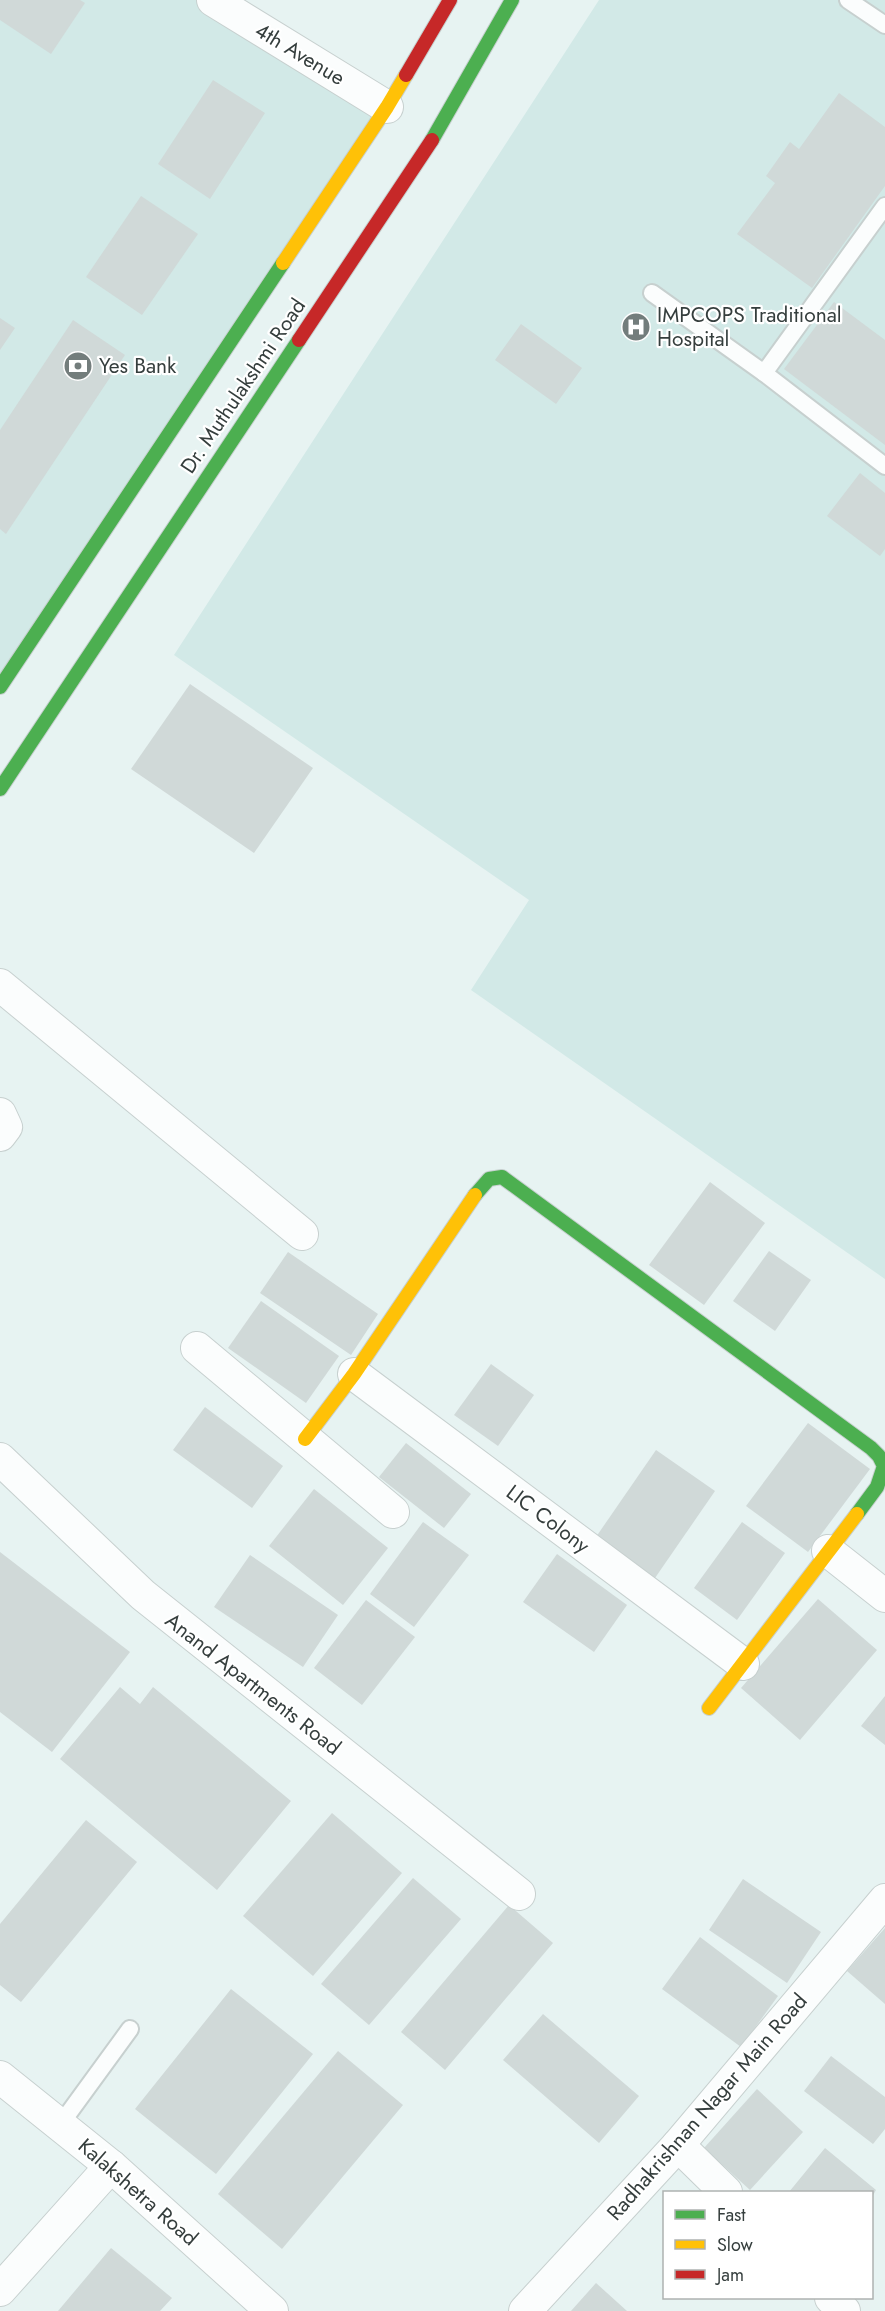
<svg xmlns="http://www.w3.org/2000/svg" width="885" height="2311" viewBox="0 0 885 2311" font-family="Jost,sans-serif">
<style>
.built{fill:#d2e9e7}
.building{fill:#d0d9d8}
.lines{fill:none;stroke-linecap:round;stroke-linejoin:round}
.lane-casing{stroke:#c7d0cf;stroke-width:20}
.street-casing{stroke:#c7d0cf;stroke-width:34}
.fast-casing{stroke:#c7d0cf;stroke-width:16}
.slow-casing{stroke:#c7d0cf;stroke-width:16}
.jam-casing{stroke:#c7d0cf;stroke-width:16}
.lane{stroke:#fbfdfd;stroke-width:16}
.street{stroke:#fbfdfd;stroke-width:32}
.fast{stroke:#4caf50;stroke-width:14}
.slow{stroke:#ffc107;stroke-width:14}
.jam{stroke:#c62828;stroke-width:14}
.labels{text-anchor:middle;dominant-baseline:central;stroke-width:4.5;stroke-linejoin:round;paint-order:stroke}
.street-label{font-size:21px;fill:#353e3d;stroke:#fff}
.poi-label{font-size:21px;fill:#353e3d;stroke:#fff;text-anchor:start}
</style>
<rect width="100%" height="100%" fill="#e7f3f2"/>
<g class="built">
<path d="M0,0h213l174,107 -387,581z"/>
<path d="M599,0h286v1279l-414,-289 58,-90 -355,-245z"/>
</g>
<g class="building">
<path d="M0,0h80l5,3 -34,51 -51,-34z"/>
<path d="M213,80l52,33 -55,86 -52,-35z"/>
<path d="M839,93l46,34v59l-73,102 -75,-54 38,-51 -9,-7 24,-34 9,7z"/>
<path d="M141,196l57,38 -56,81 -56,-38z"/>
<path d="M834,302l51,38v105l-101,-76z"/>
<path d="M0,318l15,10 -15,22z"/>
<path d="M73,320l52,35 -119,179 -6,-5v-99z"/>
<path d="M521,324l61,44 -26,36 -61,-44z"/>
<path d="M860,473l25,20v56l-5,7 -53,-40z"/>
<path d="M190,684l123,84 -59,85 -123,-84z"/>
<path d="M710,1182l55,41 -61,82 -55,-40z"/>
<path d="M769,1251l42,29 -36,51 -42,-30z"/>
<path d="M288,1252l90,62 -27,41 -91,-62z"/>
<path d="M261,1301l78,55 -33,47 -78,-55z"/>
<path d="M491,1364l43,31 -36,51 -44,-31z"/>
<path d="M205,1407l78,59 -31,42 -79,-58z"/>
<path d="M808,1423l62,46 -62,83 -62,-46z"/>
<path d="M406,1443l65,51 -27,34 -65,-51z"/>
<path d="M656,1450l59,41 -60,87 -59,-41z"/>
<path d="M314,1489l74,59 -45,57 -74,-59z"/>
<path d="M423,1522l46,33 -55,72 -44,-33z"/>
<path d="M742,1522l43,31 -48,67 -43,-32z"/>
<path d="M0,1552l130,100 -78,100 -52,-40z"/>
<path d="M557,1554l70,51 -33,47 -71,-50z"/>
<path d="M250,1555l88,60 -35,52 -89,-60z"/>
<path d="M818,1599l59,51 -77,90 -59,-52z"/>
<path d="M366,1600l49,37 -53,68 -48,-37z"/>
<path d="M120,1687l20,17 13,-17 138,114 -74,89 -157,-131z"/>
<path d="M885,1696v49l-24,-19z"/>
<path d="M332,1813l70,60 -89,103 -70,-60z"/>
<path d="M86,1820l51,42 -116,140 -21,-17v-61z"/>
<path d="M413,1878l48,41 -92,106 -48,-41z"/>
<path d="M743,1879l78,53 -34,51 -78,-53z"/>
<path d="M509,1905l44,38 -108,127 -44,-38z"/>
<path d="M885,1928v76l-38,-33z"/>
<path d="M700,1937l78,59 -37,51 -79,-58z"/>
<path d="M231,1989l82,65 -97,120 -81,-65z"/>
<path d="M543,2014l96,82 -40,47 -96,-83z"/>
<path d="M338,2051l65,54 -121,144 -64,-55z"/>
<path d="M831,2056l54,41v32l-12,15 -69,-53z"/>
<path d="M757,2089l46,43 -53,58 -46,-42z"/>
<path d="M825,2148l51,42 -4,7v-5h-83z"/>
<path d="M111,2248l61,50 -12,13h-102z"/>
<path d="M596,2283l31,28h-56z"/>
</g>
<g class="lines">
<g class="lane-casing">
<g id="lane">
<path d="M848,0l37,25"/>
<path d="M652,293l112,80 121,93"/>
<path d="M764,373l121,-167"/>
<path d="M60,2125l70,-96"/>
</g>
</g>
<g class="street-casing">
<g id="street">
<path d="M213,0l174,107"/>
<path d="M0,985l302,249"/>
<path d="M0,1114l6,13 -6,8"/>
<path d="M197,1348l196,164"/>
<path d="M354,1374l389,290"/>
<path d="M0,1459l143,136 376,299"/>
<path d="M828,1551l57,45"/>
<path d="M0,2077l111,89 161,145"/>
<path d="M678,2145l48,47"/>
<path d="M0,2290l111,-124"/>
<path d="M831,2298l13,13"/>
<path d="M525,2311l153,-166 207,-245"/>
</g>
</g>
<g class="fast-casing">
<g id="fast">
<path d="M432,140l80,-140"/>
<path d="M0,687l283,-424"/>
<path d="M0,789l299,-449"/>
<path d="M475,1195l14,-16 13,-2 369,271 8,8 5,10 -7,21 -20,27"/>
</g>
</g>
<g class="slow-casing">
<g id="slow">
<path d="M283,263l104,-156 19,-32"/>
<path d="M305,1439l49,-65 121,-179"/>
<path d="M709,1708l148,-194"/>
</g>
</g>
<g class="jam-casing">
<g id="jam">
<path d="M406,75l44,-75"/>
<path d="M299,340l133,-200"/>
</g>
</g>
<use href="#lane" class="lane"/>
<use href="#street" class="street"/>
<use href="#fast" class="fast"/>
<use href="#slow" class="slow"/>
<use href="#jam" class="jam"/>
</g>
<defs>
<g id="hospital-disc" transform="scale(1.5)"><circle r="9.5" fill="#737d7c" stroke="#fff"/><path d="M-5-5h3v3.5h4V-5h3V5h-3V1.5h-4V5h-3Z" fill="#fff"/></g>
<g id="bank-disc" transform="scale(1.5)"><circle r="9.5" fill="#737d7c" stroke="#fff"/><path d="M-6-4H6V4H-6ZM0-2.3a2.3 2.3 0 1 0 0 4.6a2.3 2.3 0 1 0 0-4.6Z" fill="#fff"/></g>
</defs>
<g fill-rule="evenodd">
<use href="#hospital-disc" x="636" y="327"/>
<use href="#bank-disc" x="78" y="366"/>
</g>
<g class="labels">
<g class="street-label">
<text transform="translate(300 54) rotate(31)">4th Avenue</text>
<text transform="translate(243 386) rotate(-56)">Dr. Muthulakshmi Road</text>
<text transform="translate(548 1519) rotate(37)">LIC Colony</text>
<text transform="translate(253 1684) rotate(38)">Anand Apartments Road</text>
<text transform="translate(707 2107) rotate(-49)">Radhakrishnan Nagar Main Road</text>
<text transform="translate(138 2192) rotate(41)">Kalakshetra Road</text>
</g>
<g class="poi-label">
<text x="657" y="315">IMPCOPS Traditional<tspan x="657" dy="24">Hospital</tspan></text>
<text x="99" y="366">Yes Bank</text>
</g>
</g>
<rect x="663" y="2191" width="210" height="108" fill="#ffffff" stroke="#aeb2b1" stroke-width="1.5"/>
<rect x="675" y="2210" width="30" height="9" fill="#4caf50" stroke="#aeb2b1" stroke-width="1.5"/>
<text x="717" y="2221" font-size="18" fill="#353e3d">Fast</text>
<rect x="675" y="2240" width="30" height="9" fill="#ffc107" stroke="#aeb2b1" stroke-width="1.5"/>
<text x="717" y="2251" font-size="18" fill="#353e3d">Slow</text>
<rect x="675" y="2270" width="30" height="9" fill="#c62828" stroke="#aeb2b1" stroke-width="1.5"/>
<text x="717" y="2281" font-size="18" fill="#353e3d">Jam</text>
</svg>
